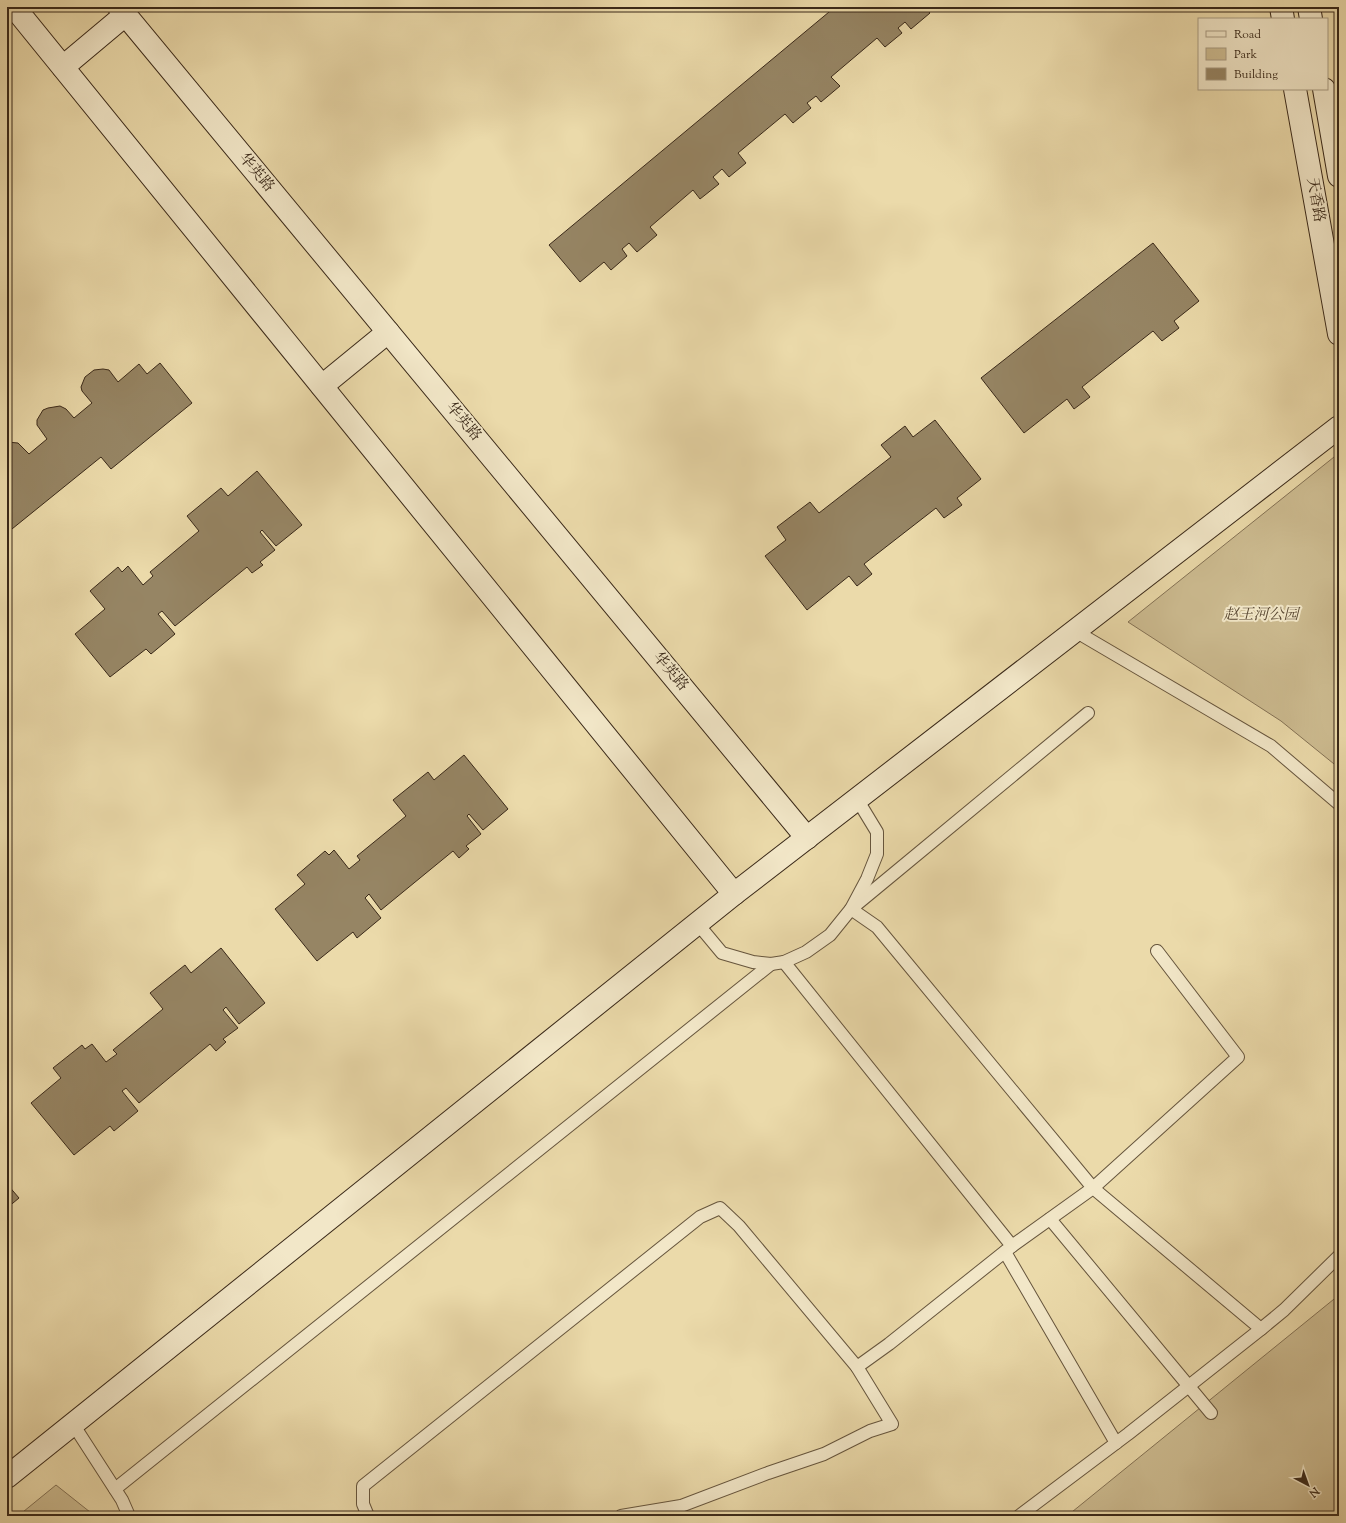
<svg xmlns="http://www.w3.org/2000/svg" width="1346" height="1523" viewBox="0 0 1346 1523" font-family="'Sorts Mill Goudy','Noto Serif SC',serif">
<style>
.green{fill:#cdbc91;stroke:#847255}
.building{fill:#968564;stroke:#3a2919}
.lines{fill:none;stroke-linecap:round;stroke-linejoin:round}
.lane-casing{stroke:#66553d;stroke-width:14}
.secondary-casing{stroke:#3a2919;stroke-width:24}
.lane{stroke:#f2e7c8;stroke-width:12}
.secondary{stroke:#f2e7c8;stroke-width:22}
.labels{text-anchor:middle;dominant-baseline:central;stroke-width:4;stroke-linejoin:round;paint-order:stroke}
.street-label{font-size:15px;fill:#3a2919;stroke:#f2e7c8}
.park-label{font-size:15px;font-style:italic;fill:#574631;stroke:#f2e7c8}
</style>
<rect width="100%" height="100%" fill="#ebdaaa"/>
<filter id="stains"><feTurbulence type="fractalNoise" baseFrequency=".005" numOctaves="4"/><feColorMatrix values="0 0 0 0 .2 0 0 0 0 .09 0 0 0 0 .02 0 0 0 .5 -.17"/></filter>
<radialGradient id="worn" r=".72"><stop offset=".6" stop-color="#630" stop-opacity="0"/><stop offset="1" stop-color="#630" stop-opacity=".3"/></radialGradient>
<g class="green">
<path d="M1339,453v315l-58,-47 -153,-99z"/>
<path d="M1339,1295v221h-272z"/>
<path d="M56,1485l39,31h-77z"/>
</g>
<g class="building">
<path d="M835,7h90l5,6 -19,16 -6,-7 -7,6 4,5 -17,14 -8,-9 -46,39 9,9 -19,16 -5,-6 -9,7 4,5 -18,15 -8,-9 -47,39 8,10 -17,14 -7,-8 -9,8 6,7 -19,15 -7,-9 -43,37 7,8 -20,17 -8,-9 -7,6 5,7 -16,14 -7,-8 -24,20 -31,-37z"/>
<path d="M1153,243l46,58 -25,20 5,7 -17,13 -9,-10 -71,56 8,10 -16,12 -7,-10 -43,34 -43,-55z"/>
<path d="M160,363l32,40 -81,66 -10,-12 -94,76v-91l11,1 11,11 18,-15 -10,-14v-5l6,-10 5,-2 12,-2 6,3 8,9 18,-15 -10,-12 -1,-4 4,-10 9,-7 9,-1 6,1 9,12 21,-18 8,10z"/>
<path d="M935,420l46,59 -24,19 5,7 -18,13 -8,-10 -72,56 8,10 -15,12 -8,-10 -42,34 -42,-54 21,-16 -9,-13 33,-25 9,11 72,-56 -10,-12 24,-19 8,11z"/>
<path d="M257,471l45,54 -26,21 -14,-16 -2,2 15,18 -15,12 3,3 -11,8 -5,-6 -72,59 -13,-15 -4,3 17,20 -24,20 -5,-5 -36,28 -35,-43 30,-25 -15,-18 28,-24 4,5 6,-6 15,19 10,-9 -3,-4 49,-41 -12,-15 34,-28 7,8z"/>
<path d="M464,755l44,54 -25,21 -14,-16 -2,2 14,18 -15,12 3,3 -10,9 -6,-7 -72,59 -12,-16 -4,4 16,20 -24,20 -4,-6 -36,29 -42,-52 30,-25 -8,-9 28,-24 4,4 5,-5 15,19 11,-9 -3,-4 49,-40 -13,-16 35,-28 6,8z"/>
<path d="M221,948l44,55 -26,21 -13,-17 -3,3 15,18 -15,11 3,3 -10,9 -6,-7 -71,59 -13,-15 -4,3 16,20 -24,20 -4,-5 -36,29 -43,-52 30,-25 -8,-10 29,-23 3,4 7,-5 14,18 11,-8 -4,-4 50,-41 -13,-16 35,-28 6,8z"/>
<path d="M7,1184l12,14 -12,10z"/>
</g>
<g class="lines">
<g class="lane-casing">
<g id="lane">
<path d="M1075,631l196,115 68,58"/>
<path d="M1088,713l-237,196 26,18 216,261 145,-131 -81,-106"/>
<path d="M697,923l25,30 31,9 18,2 13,-2 22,-10 24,-17 21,-26 16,-30 10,-25v-22l-20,-33"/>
<path d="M784,962l228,284 -123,98 -32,23"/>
<path d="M1050,1219l161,194"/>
<path d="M1012,1246l81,-58 168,141"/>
<path d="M1005,1252l111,191"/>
<path d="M73,1424l49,76 7,16"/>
<path d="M115,1489l656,-525"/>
<path d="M368,1516l-5,-12v-18l337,-269 20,-9 19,18 118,141 35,57 -22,7 -46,23 -56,19 -87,33 -60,10"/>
<path d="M1019,1516l109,-82 133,-105 23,-19 55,-54"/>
</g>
</g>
<g class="secondary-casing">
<g id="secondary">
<path d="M14,7l720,887"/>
<path d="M119,7l688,831"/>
<path d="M1281,7l2,12"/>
<path d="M1309,7l2,12"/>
<path d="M63,67l62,-52"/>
<path d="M1295,89l44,245"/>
<path d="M1324,89l15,87"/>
<path d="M322,386l66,-54"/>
<path d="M7,1477l727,-583 605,-467"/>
</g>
</g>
<use href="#lane" class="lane"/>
<use href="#secondary" class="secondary"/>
</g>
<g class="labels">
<g class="street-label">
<text transform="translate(256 173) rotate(50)">华英路</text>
<text transform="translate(1315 200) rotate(80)">天香路</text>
<text transform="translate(463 422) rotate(50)">华英路</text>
<text transform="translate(670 672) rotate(50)">华英路</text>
</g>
<g class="park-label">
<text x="1261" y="615">赵王河公园</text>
</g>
</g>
<rect width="1346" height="1523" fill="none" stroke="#ebdaaa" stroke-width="24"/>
<rect x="8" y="8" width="1330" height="1507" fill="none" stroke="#3a2919" stroke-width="2"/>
<rect x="12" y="12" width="1322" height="1499" fill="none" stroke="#3a2919"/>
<rect x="1198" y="18" width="130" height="72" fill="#f2e7c8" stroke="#a89b82"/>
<rect x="1206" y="31" width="20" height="6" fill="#f2e7c8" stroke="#a89b82"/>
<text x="1234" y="38" font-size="12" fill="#3a2919">Road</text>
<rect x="1206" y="48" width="20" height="12" fill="#cdbc91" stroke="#a89b82"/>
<text x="1234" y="58" font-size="12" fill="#3a2919">Park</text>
<rect x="1206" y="68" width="20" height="12" fill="#968564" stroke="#a89b82"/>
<text x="1234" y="78" font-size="12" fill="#3a2919">Building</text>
<g transform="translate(1308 1485) rotate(139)" stroke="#f2e7c8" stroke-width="3" paint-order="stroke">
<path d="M0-3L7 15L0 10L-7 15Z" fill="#3a2919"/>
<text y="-6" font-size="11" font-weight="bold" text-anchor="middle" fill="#3a2919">N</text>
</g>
<rect width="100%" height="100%" filter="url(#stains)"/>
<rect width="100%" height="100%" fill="url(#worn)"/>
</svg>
